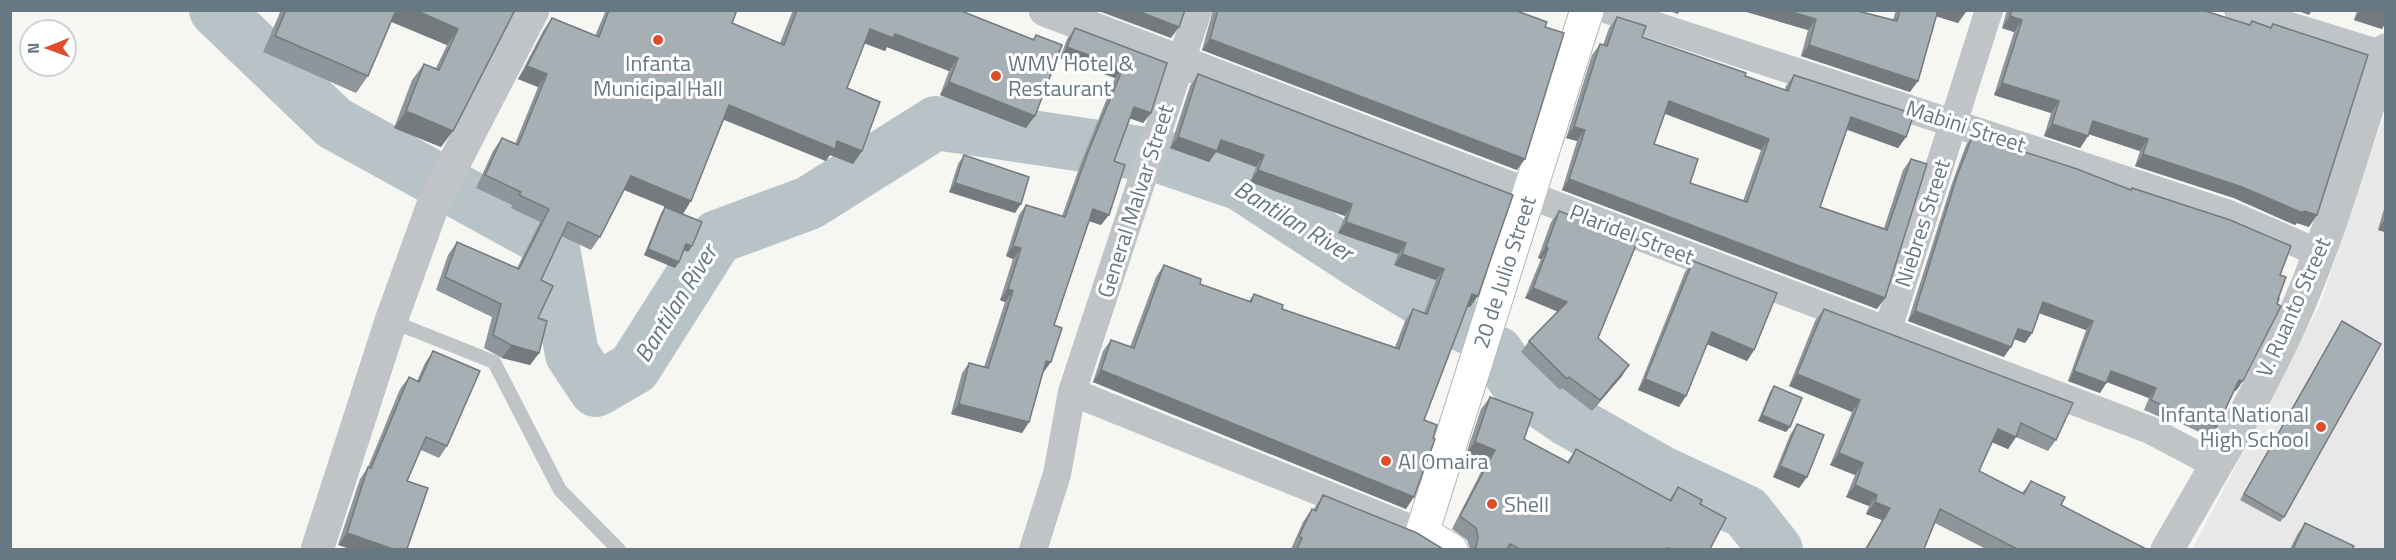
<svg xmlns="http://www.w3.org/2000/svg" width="2396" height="560" viewBox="0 0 2396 560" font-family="'Titillium Web',sans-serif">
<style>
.built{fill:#e7e8e7}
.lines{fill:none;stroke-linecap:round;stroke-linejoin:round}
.river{stroke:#b7c3c7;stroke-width:54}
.primary-casing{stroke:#b1b6ba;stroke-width:35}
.service{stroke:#c0c4c7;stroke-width:14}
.minor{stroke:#c0c4c7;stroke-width:28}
.tertiary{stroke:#c0c4c7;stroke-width:33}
.primary{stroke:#fff;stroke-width:33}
.wall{fill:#8f969b;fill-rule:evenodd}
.shaded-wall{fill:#747a7e}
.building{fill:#a6afb4;stroke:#747a7e;stroke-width:1.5;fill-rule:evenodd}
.poi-dot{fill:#dd4e2d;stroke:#fff;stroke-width:2}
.labels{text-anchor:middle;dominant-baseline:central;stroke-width:6;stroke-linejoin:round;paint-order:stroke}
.poi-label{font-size:22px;fill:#667883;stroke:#fff;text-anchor:start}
.street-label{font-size:22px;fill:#667883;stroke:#fff}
.water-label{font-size:24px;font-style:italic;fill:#62797f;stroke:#fff}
</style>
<rect width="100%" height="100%" fill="#f6f6f3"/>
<path class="built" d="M2385,113v436l-193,1 128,-245z"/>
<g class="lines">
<g class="river">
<path d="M216,10l118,113 218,120 20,111 24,36 38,-22 83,-131 92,-34 127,-80 223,33 82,28 127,83 99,60"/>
<path d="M1497,353l22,33 48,33 93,53 86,40 30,38"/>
</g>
<g class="primary-casing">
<path id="primary" d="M1451,550l-29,-17 165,-523"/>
</g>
<path class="service" d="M391,321l103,41 66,128 59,60"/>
<g class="minor">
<path d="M1608,10l621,204 90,39"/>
<path d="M2238,10l146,45"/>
<path d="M1529,195l621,235 66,35"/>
<path d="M1887,332l102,-322"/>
<path d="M1072,392l350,141"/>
<path d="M1033,550l24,-76 15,-82 126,-382"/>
</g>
<g class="tertiary">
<path d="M1045,10l484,185"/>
<path d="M317,550l74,-229 43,-119 99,-192"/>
<path d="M2167,550c42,-73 88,-149 123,-225 40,-88 66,-183 96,-275"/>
</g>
<use href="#primary" class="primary"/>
</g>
<g class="wall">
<path d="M281,10h234l-74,137 -47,-19 18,-48 12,-16 12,4 11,-23 -56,-23 -23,54 -12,17 -93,-41z"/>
<path d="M606,10h131l-5,13 48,20 13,-33h166l74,29 3,-4 -10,93 -86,-33 9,-24 -62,-24 -2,4 -21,-8 -17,45 15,63 -9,13 -23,-9 -4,6 -102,-41 -41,94 -59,-24 -24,47 -9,13 -30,-14 -20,44 -3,38 1,35 -9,12 -28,-7 -18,-10 8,-31 -56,-27 12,-35 9,-13 60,26 23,-46 -29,-14 1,-3 -36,-17 17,-37 9,-13 13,6 23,-57 -20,-8 25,-48 9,-13 43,18z"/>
<path d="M1213,10h301l31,17 -28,143 -315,-120z"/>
<path d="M1740,10l153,10 2,-7 2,-3h69l-8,13 -22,-7 -26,76 -109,-36 7,-26z"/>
<path d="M2007,10h195l47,15 3,-4 18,6 3,-3 36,203 -12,-4 -2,2 -61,-27 -99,-32 5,-15 -51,-17 -9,14 -36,-12 7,-23 -57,-18 20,-63 -12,-4z"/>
<path d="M2357,10h28l-3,19 -28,-9z"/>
<path d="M1617,17l25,20 143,53 1,-4 8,-11 112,62 -8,11 -51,-18 -27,77 64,21 19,-58 8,-11 -34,150 -315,-119 15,-49 -11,-3 26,-83 8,-11 3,1 6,-17zM1665,114l96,36 -18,51 -53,-18 -36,-39z"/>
<path d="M1075,28l92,35 -16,50 -8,10 -13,-5 -16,43 -13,64 -12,-4 -35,104 -11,48 -14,49 -7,11 -71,-19 11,-41 7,-10 15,4 21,-65 -5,-2 13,-41 -7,-3 13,-41 7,-10 36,11 19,-53 34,-85 -55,-20 7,-19z"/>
<path d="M1198,74l280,222 -8,11 -3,-1 -43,114 -18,89 -313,-127 10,-31 8,-11 19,7 26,-70 8,-12 36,19 49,17 5,-7 28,15 113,38 10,-26 8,-12 11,4 12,-33 -42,-15 4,-11 -60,-21 7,-17 -95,-34 6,-15 -40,-15 -7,10 -39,-14 20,-62z"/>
<path d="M1973,135l157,55 2,-2 104,203 -2,-1 -17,37 -7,10 -39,-18 -2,2 -25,-11 5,-12 -42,-16 -7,11 -32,-12 18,-51 -47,-17 -7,20 -7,10 -11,-4 -10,18 -96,-36 43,-135 15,-41z"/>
<path d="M964,155l51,58 -66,-21 9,-28z"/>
<path d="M2385,205v27l-7,-2z"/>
<path d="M665,207l27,39 -4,6 -4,-2 -9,18 -31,-13 17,-42z"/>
<path d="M1559,211l39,127 24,38 -30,35 -30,-23 -2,2 -39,-38 8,-11 29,-29 -33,-14 16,-39 -3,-1 13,-36z"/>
<path d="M1693,261l61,89 -7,11 -40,-17 -28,63 -41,-17 47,-118z"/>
<path d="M1824,309l232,131 -8,11 -32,-14 -8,12 -16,-7 -13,29 43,22 9,-12 30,24 85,44h-160l-51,-26 -11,26h-59l17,-29 -16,-6 3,-8 -23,-9 9,-22 -25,-10 22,-53 -63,-26 26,-65z"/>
<path d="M2342,321l-58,196 -4,5 -40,-22z"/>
<path d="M433,351l14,95 -8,12 -18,-8 -83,95 22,-66 8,-12 32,-78 9,-12 8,4 8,-18z"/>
<path d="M1774,386l12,46 -28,-11 12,-29z"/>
<path d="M1490,397l34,42 43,23 9,-13 93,51 9,-13 22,17 10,45h-240l-3,-9 -15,-11 34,-67 -20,-8 15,-45z"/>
<path d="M1797,424l10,53 -8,11 -26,-11 17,-42z"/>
<path d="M1323,495l120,54h-152l12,-27 9,-13 1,1z"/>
<path d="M2305,523l47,26h-62l7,-14z"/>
</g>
<g class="shaded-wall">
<path d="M394,10h21l43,19 -11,16 -59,-25z"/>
<path d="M1096,10h39l44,17 -8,11z"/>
<path d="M1666,10h14l-2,4z"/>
<path d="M1740,10h45l31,9 -8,11z"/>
<path d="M1936,10h25l5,2 -8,11 -26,-8z"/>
<path d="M2296,10h16l-3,5z"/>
<path d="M2361,10h16l8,3v11l-3,5 -28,-9z"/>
<path d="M2010,16l12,4 -8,12 -12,-4z"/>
<path d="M870,29l25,5 63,24 -9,13 -62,-24 -2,4 -24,-9z"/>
<path d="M1210,39l315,120 -8,11 -315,-120z"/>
<path d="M1809,45l109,36 -8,11 -109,-36z"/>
<path d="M1067,47l56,21 -8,10 -55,-20z"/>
<path d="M527,66l20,8 -9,13 -20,-8z"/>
<path d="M949,82l86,34 -9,12 -86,-33z"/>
<path d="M2002,83l57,18 -8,12 -57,-18z"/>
<path d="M1669,101l100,38 -8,11 -100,-38z"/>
<path d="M729,105l108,36 25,10 -9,13 -23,-9 -4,6 -106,-43z"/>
<path d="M1134,107l17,6 -8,10 -17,-6z"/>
<path d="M406,111l47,20 -12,16 -47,-19z"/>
<path d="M1851,117l55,20 -8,11 -54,-20z"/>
<path d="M2093,121l55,18 -8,12 -55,-18z"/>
<path d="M2052,124l36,12 -8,12 -36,-12z"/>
<path d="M1574,127l11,3 -8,11 -11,-3z"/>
<path d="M1178,137l43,3 43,15 -8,12 -40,-15 -7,10 -39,-14z"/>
<path d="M2143,154l99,33 75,28 -8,12 -12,-4 -2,2 -61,-27 -99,-32z"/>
<path d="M1258,170l94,34 -7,12 -95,-34z"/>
<path d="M631,176l60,25 -8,13 -61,-25z"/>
<path d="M1569,179l316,119 -8,11 -315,-119z"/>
<path d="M955,183l66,21 -6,9 -66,-21z"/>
<path d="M1093,209l16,6 -8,10 -15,-5z"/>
<path d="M2385,219v13l-7,-2z"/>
<path d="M1346,222l60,21 -8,11 -60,-21z"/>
<path d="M686,244l6,2 -4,6 -6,-3z"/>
<path d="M1013,246l8,2 -8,11 -7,-3z"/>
<path d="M1546,247l2,1 -7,11 -3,-1z"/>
<path d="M648,249l31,13 -4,6 -31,-13z"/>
<path d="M1402,254l42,15 -8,11 -42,-15z"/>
<path d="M1533,288l34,14 -7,10 -35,-14z"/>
<path d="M1008,289l5,2 -8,11 -5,-2z"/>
<path d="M1472,294l6,2 -8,11 -6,-2z"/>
<path d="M2043,302l50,19 -7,9 -50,-18z"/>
<path d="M1915,311l96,36 -7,10 -96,-36z"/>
<path d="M2018,329l14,4 -7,10 -14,-5z"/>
<path d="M1712,332l42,18 -7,11 -43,-18z"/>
<path d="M511,345l28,8 -9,12 -28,-7z"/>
<path d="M1046,361l5,1 -8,11 -5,-2z"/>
<path d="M1629,365l-7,11 -30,35 8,-11z"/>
<path d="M1101,370l313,127 -8,12 -313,-127z"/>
<path d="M2074,371l32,12 -6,10 -32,-12z"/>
<path d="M2111,371l45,17 -7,10 -45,-17z"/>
<path d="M1797,374l63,26 -8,12 -63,-26z"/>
<path d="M1645,379l41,17 -7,11 -41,-17z"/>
<path d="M2239,380l4,1 -7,10 -4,-1z"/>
<path d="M959,404l70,18 -7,11 -71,-19z"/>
<path d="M1762,415l28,12 -4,5 -28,-11z"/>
<path d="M1998,429l18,8 -8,12 -19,-8z"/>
<path d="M1475,442l20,8 -9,12 -20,-8z"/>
<path d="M1839,453l24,10 -8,12 -25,-10z"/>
<path d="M1780,466l27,11 -8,11 -26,-11z"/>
<path d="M1855,485l22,10 -8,11 -23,-9z"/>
<path d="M1875,502l15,6 -8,12 -16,-6z"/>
<path d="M347,533l46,16h-43l-12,-4z"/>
</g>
<g class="building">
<path d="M286,10h110l-28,66 -93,-40z"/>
<path d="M415,10h100l-62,121 -47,-20 18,-47 15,6 19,-41z"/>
<path d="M609,10h128l-5,13 52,22 13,-35h162l75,30 2,-5 26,10 -27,71 -86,-34 9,-24 -63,-24 -2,4 -23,-9 -23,59 33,14 -18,49 -25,-10 -2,8 -106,-44 -38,96 -60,-25 -31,61 -32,-15 -27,58 12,6 -15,32 9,3 -8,32 -28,-8 -18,-10 8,-31 -56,-27 12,-35 62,27 30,-60 -30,-14 2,-3 -36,-17 17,-37 16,7 29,-71 -20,-8 25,-48 47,19z"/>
<path d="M1135,10h50l-6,17z"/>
<path d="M1218,10h296l33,12 -2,5 19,6 -39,126 -315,-120z"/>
<path d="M1785,10h69l43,11 3,-11h38l-20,71 -109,-36 7,-26z"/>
<path d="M2012,10h190l48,15 2,-4 19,7 2,-4 95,31 -51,160 -13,-4 -1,2 -61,-26 -99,-33 5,-15 -55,-18 -5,15 -36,-12 7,-23 -57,-18 20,-63 -12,-4z"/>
<path d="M2377,10h8v3z"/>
<path d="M1617,17l29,9 -4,11 104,36 -1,3 43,15 6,-16 120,39 -8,23 -55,-20 -31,90 67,23 24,-71 16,5 -42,134 -316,-119 16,-49 -11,-3 26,-83 7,2zM1669,101l100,38 -22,63 -57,-19 8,-24 -44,-15z"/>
<path d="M1075,28l92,35 -16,50 -17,-6 -20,54 11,4 -16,50 -16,-6 -39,116 8,3 -11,34 -5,-1 -17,61 -70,-18 10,-41 19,5 25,-77 -5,-2 13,-41 -8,-2 13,-41 39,12 23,-65 35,-84 -56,-21z"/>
<path d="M1198,74l315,121 -35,101 -6,-2 -48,126 13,5 -4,13 2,1 -21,58 -313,-127 10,-30 23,8 30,-83 37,14 -1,5 51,18 3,-8 29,11 -1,4 117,40 14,-40 14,5 17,-45 -42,-15 4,-11 -60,-21 6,-18 -94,-34 6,-15 -43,-15 -4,11 -39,-14z"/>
<path d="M1973,135l104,34 54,21 1,-2 98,32 61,26 -11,29 6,2 -8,22h1l-2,5 4,2 -38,75 -4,-1 -22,47 -40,-18 -1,3 -25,-12 5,-12 -45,-17 -5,12 -32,-12 19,-50 -50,-19 -11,31 -14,-4 -7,18 -96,-36 42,-135z"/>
<path d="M964,155l65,22 -8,27 -66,-21z"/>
<path d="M665,207l37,15 -10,24 -6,-2 -7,18 -31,-13z"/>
<path d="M1559,211l79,29 -40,98 31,27 -29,35 -31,-23 -2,2 -38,-38 38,-39 -34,-14 15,-40 -2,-1z"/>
<path d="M1693,261l84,32 -23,57 -42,-18 -26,64 -41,-17z"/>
<path d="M1824,309l249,94 -17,37 -35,-17 -5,14 -18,-8 -19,42 45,23 7,-13 34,16 -4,8 85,44h-129l-77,-40 -16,40h-58l24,-41 -15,-6 2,-7 -22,-10 8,-22 -24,-10 21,-53 -63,-26z"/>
<path d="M2342,321l39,23 -97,173 -40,-23z"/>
<path d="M433,351l47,20 -33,75 -21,-9 -19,44 21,7 -21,61h-14l-46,-16 21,-66 3,1 38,-91 10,5z"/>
<path d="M1774,386l28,12 -12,29 -28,-12z"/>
<path d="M1490,397l43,16 -9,26 45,24 7,-14 95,52 7,-14 24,13 -2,4 26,14 -16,31h-38l-4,-1v1h-148l-10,-5 -3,5h-34l3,-2 2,-10 -2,-9 -16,-12 35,-66 -20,-8z"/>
<path d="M1797,424l27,11 -17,42 -27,-11z"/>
<path d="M1323,495l94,38 26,16h-146l5,-11 -3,-2 13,-27 4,2z"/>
<path d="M2305,523l49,23 -2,3h-59z"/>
</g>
<g class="poi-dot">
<circle cx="658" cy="40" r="6"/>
<circle cx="996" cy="76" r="6"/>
<circle cx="2321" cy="427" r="6"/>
<circle cx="1386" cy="461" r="6"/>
<circle cx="1492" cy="504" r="6"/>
</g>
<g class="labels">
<g class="poi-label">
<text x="658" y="63" text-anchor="middle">Infanta<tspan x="658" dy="25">Municipal Hall</tspan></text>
<text x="1008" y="63">WMV Hotel &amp;<tspan x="1008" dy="25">Restaurant</tspan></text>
<text x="2309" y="414" text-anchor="end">Infanta National<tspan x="2309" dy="25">High School</tspan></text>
<text x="1398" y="461">Al Omaira</text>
<text x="1504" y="504">Shell</text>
</g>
<g class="street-label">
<text transform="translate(1966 126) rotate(18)">Mabini Street</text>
<text transform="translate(1135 201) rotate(-72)">General Malvar Street</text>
<text transform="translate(1922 223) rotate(-72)">Niebres Street</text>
<text transform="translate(1632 234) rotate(21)">Plaridel Street</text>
<text transform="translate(1504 272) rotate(-72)">20 de Julio Street</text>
<text transform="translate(2293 307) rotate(-66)">V. Ruanto Street</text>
</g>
<g class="water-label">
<text transform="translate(1294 220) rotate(31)">Bantilan River</text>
<text transform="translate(675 303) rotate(-58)">Bantilan River</text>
</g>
</g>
<rect width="2396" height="560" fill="none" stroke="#667883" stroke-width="24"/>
<g transform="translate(48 48) rotate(269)"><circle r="28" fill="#ffffff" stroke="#c2c9cd" stroke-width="1.5"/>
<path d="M0-4.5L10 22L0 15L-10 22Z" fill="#dd4e2d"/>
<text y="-9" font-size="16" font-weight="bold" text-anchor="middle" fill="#667883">N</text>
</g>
</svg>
